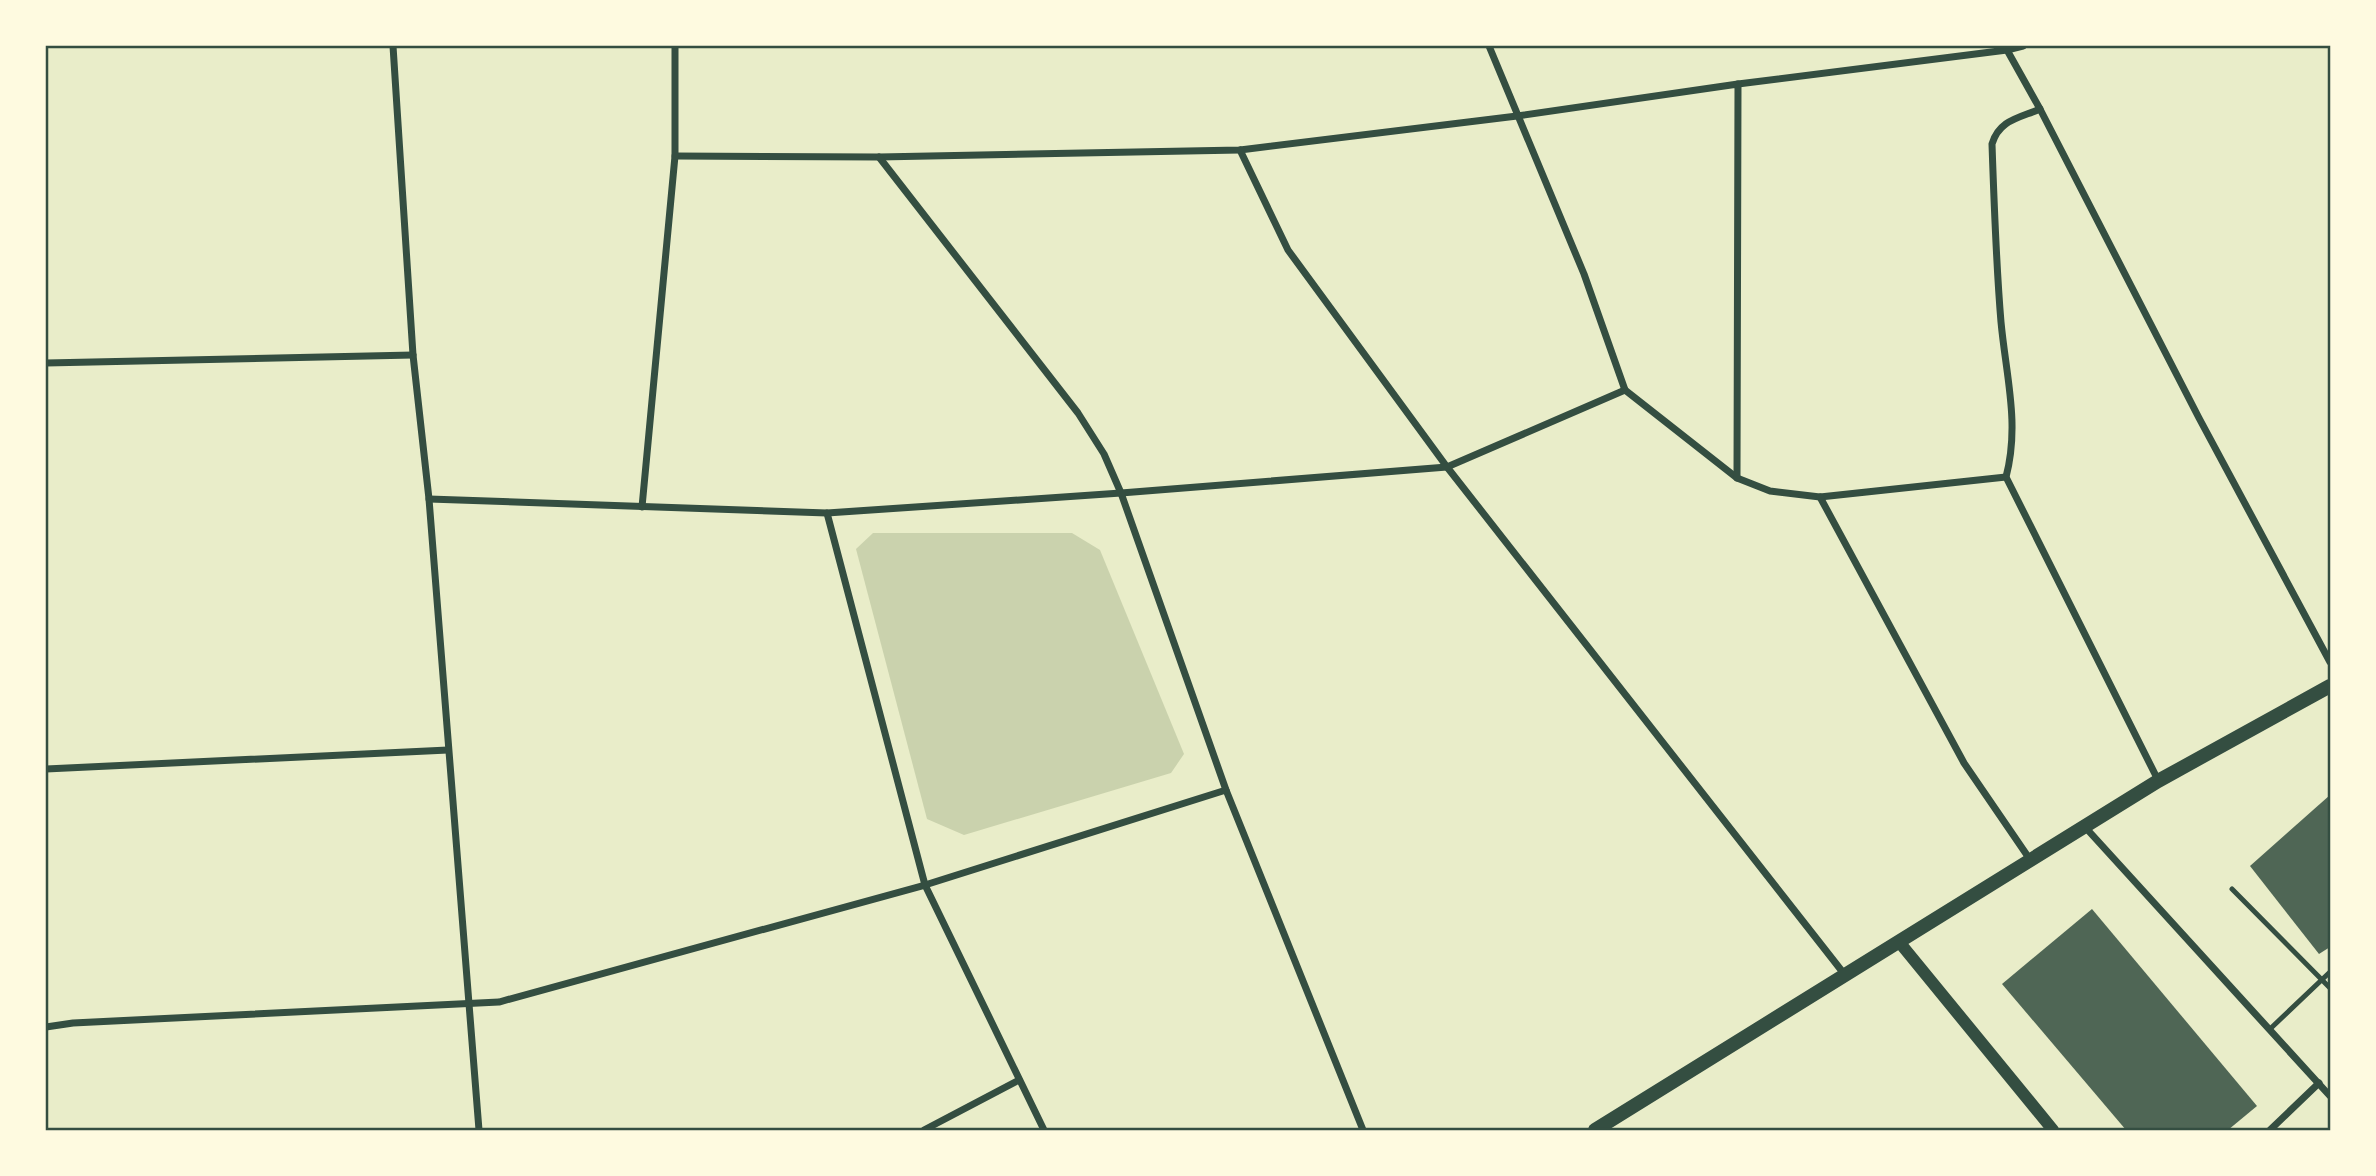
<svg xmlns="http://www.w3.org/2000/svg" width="2376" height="1176" viewBox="0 0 2376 1176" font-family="Quicksand,sans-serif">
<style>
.green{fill:#cad2ad}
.building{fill:#4f6655}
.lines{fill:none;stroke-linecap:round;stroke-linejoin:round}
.service{stroke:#344e41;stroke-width:5}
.minor{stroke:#344e41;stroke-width:7}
.tertiary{stroke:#344e41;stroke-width:12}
.secondary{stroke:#344e41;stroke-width:14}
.neatline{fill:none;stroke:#344e41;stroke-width:2.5}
</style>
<rect width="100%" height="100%" fill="#e9edc9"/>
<path class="green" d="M873,533h199l28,17 84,204 -13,19 -207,62 -37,-16 -71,-270z"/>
<g class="building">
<path d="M2330,795v152l-11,7 -69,-88z"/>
<path d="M2092,909l165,197 -29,24h-102l-124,-146z"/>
</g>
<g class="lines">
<g class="service">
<path d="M2232,889l98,99"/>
<path d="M2270,1029l60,-57"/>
</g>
<g class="minor">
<path d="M393,46l20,309 16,144 50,631"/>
<path d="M1489,46l95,228 41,116 112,88 33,13 50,6 186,-20"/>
<path d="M2007,50l33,59 159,309 131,244"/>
<path d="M1738,84l269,-34 16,-4"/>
<path d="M2040,109c-21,9 -41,11 -48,35 2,59 4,119 9,178 5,54 19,102 5,155l152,303"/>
<path d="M1240,150l48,100 159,217 398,508"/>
<path d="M675,156l204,1 361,-7 277,-34 221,-32 -1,394"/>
<path d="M879,157l199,256 26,41 17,39 105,297 137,340"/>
<path d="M46,363l367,-8"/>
<path d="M1820,497l144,266 67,98"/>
<path d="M429,499l398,14 294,-20 326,-26 178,-77"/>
<path d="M642,507l33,-351v-110"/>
<path d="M827,513l98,372 119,245"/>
<path d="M46,769l402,-19"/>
<path d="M2085,827l245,269"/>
<path d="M46,1027l27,-4 426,-21 426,-117 301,-95"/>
<path d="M924,1130l95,-50"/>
<path d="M2270,1130l49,-47"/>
</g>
<path class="tertiary" d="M1900,943l153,187"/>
<path class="secondary" d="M1595,1130l563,-349 172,-95"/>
</g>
<rect width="2376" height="1176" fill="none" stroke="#fefae0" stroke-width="94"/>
<rect x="47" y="47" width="2282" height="1082" class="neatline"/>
</svg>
